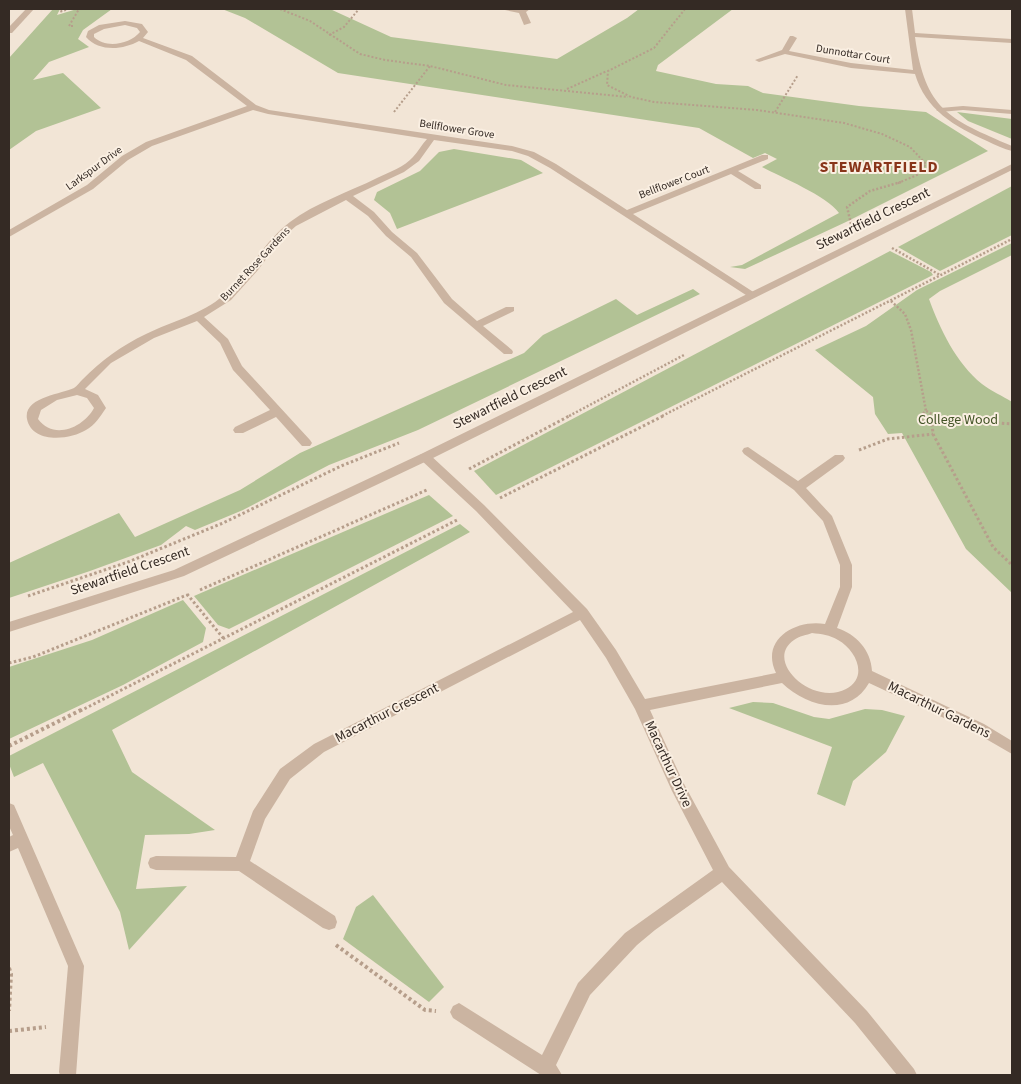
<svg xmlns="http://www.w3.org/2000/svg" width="1021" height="1084" viewBox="0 0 1021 1084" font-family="'Source Sans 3',sans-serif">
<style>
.green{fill:#b2c295}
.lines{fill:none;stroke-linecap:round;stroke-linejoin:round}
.path-far3{stroke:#b69e8b;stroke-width:2;stroke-dasharray:2 2;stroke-linecap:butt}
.path-far2{stroke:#b69e8b;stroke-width:2.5;stroke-dasharray:2 2;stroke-linecap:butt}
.path-far1{stroke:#b69e8b;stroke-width:3;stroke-dasharray:2.5 2.5;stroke-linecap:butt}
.path{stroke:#b69e8b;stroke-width:4;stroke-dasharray:3 3;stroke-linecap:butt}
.service{fill:#cbb4a1;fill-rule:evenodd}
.minor{fill:#cbb4a1;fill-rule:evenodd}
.tertiary{fill:#cbb4a1;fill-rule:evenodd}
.labels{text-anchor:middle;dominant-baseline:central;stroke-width:4;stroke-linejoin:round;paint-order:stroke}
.far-street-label{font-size:11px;fill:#342a24;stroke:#faefe2}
.street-label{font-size:14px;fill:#342a24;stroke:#faefe2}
.park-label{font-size:14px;fill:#435427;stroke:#faefe2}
.far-district-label{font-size:16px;font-weight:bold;letter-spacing:1px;fill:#883419;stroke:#faefe2}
</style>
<rect width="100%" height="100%" fill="#f2e5d6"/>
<g class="green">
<path d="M53,9h7l-3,6 20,-6h35l-29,21 -5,9 11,8 -40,15 -16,18 30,-7 38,35 -65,23 -27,19v-92z"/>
<path d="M222,9h108l61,28 166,22 70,-41 12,-9h94l-75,56 -2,6 60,13 32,2 15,7 96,13 67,6 62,39 -142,71 -101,47 -15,-2 12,-2 97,-52c-12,-17 -58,-36 -77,-46l15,-8 -12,-6 -12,5 -54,-30 -361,-55 -93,-55z"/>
<path d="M957,112l55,7v20l-44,-18z"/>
<path d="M454,149l67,11 22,13 -146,56 -7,-16 -16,-13 3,-8 43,-21 19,-19z"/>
<path d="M1012,186v49l-72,36 -42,-24z"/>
<path d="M1012,243v12l-72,36 -11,8c11,30 27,64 53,85 9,7 21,12 30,18v191l-46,-44 -64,-116 -14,1 -13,-20 -2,-17 -58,-47 51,-24 51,-36z"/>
<path d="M890,251l41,21 2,3 -437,220 -22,-24z"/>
<path d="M693,289l7,5 -282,136 -89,35 -86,45 -48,20 -9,-4 -25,19 -71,26 -81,27v-35l110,-50 16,24 105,-47 60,-37 224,-100 19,-18 73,-36 21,16z"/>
<path d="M429,495l24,21 -224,113 -11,-4 -24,-29z"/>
<path d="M460,524l10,8 -358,198 20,42 83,58 -26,4 -44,1 -9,54 51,-3 -58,64 -9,-38 -77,-149 -29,14 -5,-13v-8z"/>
<path d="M183,600l23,28 -3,14 -80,43 -114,54v-72l83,-27z"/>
<path d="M753,702l20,1 41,14 15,2 36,-10 17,1 23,6 -19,36 -33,29 -8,25 -28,-12 15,-47 -103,-39z"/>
<path d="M373,895l71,92 -15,15 -86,-63 13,-32z"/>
</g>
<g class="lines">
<g class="path-far3">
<path d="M62,9l-2,3 8,-3"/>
<path d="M280,9l30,12 50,33 25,6 45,6 76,19 122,12"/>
<path d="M685,9l-31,39 -46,23 -1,14 24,12 23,5 103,8 87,13 38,11 28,13 16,17 -9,11 -21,9"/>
<path d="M73,26h-4l10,-17"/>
<path d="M329,35l15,-8 15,-18"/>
<path d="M567,89l40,-18"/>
<path d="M394,112l36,-46"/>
<path d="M775,112l23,-37"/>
</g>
<g class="path-far2">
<path d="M851,224l-4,-17 23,-16 31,-9"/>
<path d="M892,248l48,27"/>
<path d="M891,301l14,13 6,16 15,81"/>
<path d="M569,416l115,-61"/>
<path d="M662,416l350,-177"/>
<path d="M920,416l6,-5 10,5"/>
</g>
<g class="path-far1">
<path d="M920,415l2,6 10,3 6,-4 -3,-5"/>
<path d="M937,418l75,6"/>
<path d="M932,424l1,10 60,113 19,18"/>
<path d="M859,450l29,-11 45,-5"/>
<path d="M469,469l102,-54"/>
<path d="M500,498l165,-83"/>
<path d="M200,590l227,-100"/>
<path d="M187,594l37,45"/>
<path d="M28,596l100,-34 95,-39 118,-57 58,-23"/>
<path d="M9,663l24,-6 154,-62"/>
<path d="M80,711l379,-192"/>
</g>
<g class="path">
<path d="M9,746l74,-37"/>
<path d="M336,945l89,65 11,1"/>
<path d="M9,968l2,6 -2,37"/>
<path d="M9,1031l37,-4"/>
</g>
<path class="service" d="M963,106l49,4v4l-49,-4 -23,2 -4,-2 4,-2z"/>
<g class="minor">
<path d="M500,9h30l-4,3 5,11 -7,2 -5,-12z"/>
<path d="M905,9h7l3,24 97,6v4l-97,-6c10,73 34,82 97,109v5c-8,-2 -17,-6 -25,-10 -32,-14 -62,-32 -72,-67l-64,-6 -66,-14 -26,8 -4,-2 27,-10 8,-14h3l4,2 -8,13 62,12 62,7z"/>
<path d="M125,21l17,3 6,8 -5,6 49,18 64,49 13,5 243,36 22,6 22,12 71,46 135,-55h6v4l-30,12 23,14v4h-6l-24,-15 -98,40 125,81 -5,3 -4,-1 -199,-129 -22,-12 -16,-5 -78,-11 -15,21 -15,11 -51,24 21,16 18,20 25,21 35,46 25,22 29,-14h8v4l-31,15 29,24 1,2 -1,2h-8l-60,-51 -33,-46 -25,-21 -18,-20 -22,-16 -50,26 -15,13 -23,31 -27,30 -27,17 24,22 14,27 68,74 2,3 -2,3h-8l-26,-29 -33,16h-8l-2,-3 2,-3 35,-17 -37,-40 -13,-27 -23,-22 -43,17 -43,25 -26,26 13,6 8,13c-6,9 -11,17 -20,22 -16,10 -54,14 -59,-11 -4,-22 35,-25 47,-31 3,-2 6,-6 8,-8 20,-20 39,-34 64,-46 26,-13 55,-19 78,-39 25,-21 39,-53 66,-73 25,-19 59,-30 87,-44 13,-6 27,-11 36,-21 5,-5 9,-13 14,-18l-159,-25 -15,-4 -101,36 -24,14 -35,29 -84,48v-7l78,-45 35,-29 24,-14 101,-36 -61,-46 -47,-19c-16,9 -40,11 -53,-4l2,-6 11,-6zM125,25l12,3 3,4c-10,12 -34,17 -46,5v-3l10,-5zM77,395l10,3 7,10c-10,19 -40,33 -56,11l3,-9 16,-10z"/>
<path d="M748,447l50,34 37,-26h8l2,3 -2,3 -37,27 26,28 20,49v22l-15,41c19,6 34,22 35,43l112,53 28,17v13l-38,-22 -105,-49c-20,35 -62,24 -87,0l-132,27 33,72 46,85 138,144 47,58 3,6h-20l-42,-52 -133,-141 -67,48 -18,15 -47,50 -34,70 6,10h-21l-88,-57 -3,-6 3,-6 6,-3 83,52 36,-72 47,-50 88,-63 -41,-79 -37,-82 -29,-51 -26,-38 -256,132 -34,27 -25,40 -15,42 85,55 2,6 -2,6 -6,2 -6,-2 -84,-57 -83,-1 -6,-2 -2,-5 2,-5 6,-2 80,1 17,-46 27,-42 34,-25 259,-132 -97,-101 -55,-51 -2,-3 2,-3h8l55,51 103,104 29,41 29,49 131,-26c-16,-33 19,-54 49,-49l15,-37v-22l-17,-44 -29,-31 -50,-36 -2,-3 2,-3zM812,633c9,1 18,2 26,7 18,10 31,37 8,49 -33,18 -83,-28 -52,-49 5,-4 13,-5 18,-7z"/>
<path d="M9,803l5,2 70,161 -8,109h-16l-1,-3 9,-106 -50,-118 -9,4v-15l4,-2 -4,-9z"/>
</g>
<g class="tertiary">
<path d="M26,9h8l-22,24h-3v-6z"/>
<path d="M1012,164v6l-583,290 -245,116 -175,56v-10l165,-52 247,-116z"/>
</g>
</g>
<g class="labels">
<g class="far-street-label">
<text transform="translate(853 54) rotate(9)">Dunnottar Court</text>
<text transform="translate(457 129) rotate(9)">Bellflower Grove</text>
<text transform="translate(94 168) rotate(-36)">Larkspur Drive</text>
<text transform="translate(674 182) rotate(-21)">Bellflower Court</text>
<text transform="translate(255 264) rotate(-47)">Burnet Rose Gardens</text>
</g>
<g class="street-label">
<text transform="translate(873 219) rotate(-26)">Stewartfield Crescent</text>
<text transform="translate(510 398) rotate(-26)">Stewartfield Crescent</text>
<text transform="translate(130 571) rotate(-19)">Stewartfield Crescent</text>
<text transform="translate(939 710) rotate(26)">Macarthur Gardens</text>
<text transform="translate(387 713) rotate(-27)">Macarthur Crescent</text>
<text transform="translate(668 764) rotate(65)">Macarthur Drive</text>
</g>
<g class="park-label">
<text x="958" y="420">College Wood</text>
</g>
<g class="far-district-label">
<text x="879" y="167">STEWARTFIELD</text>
</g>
</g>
<rect width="1021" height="1084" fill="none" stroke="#342a24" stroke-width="20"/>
</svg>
